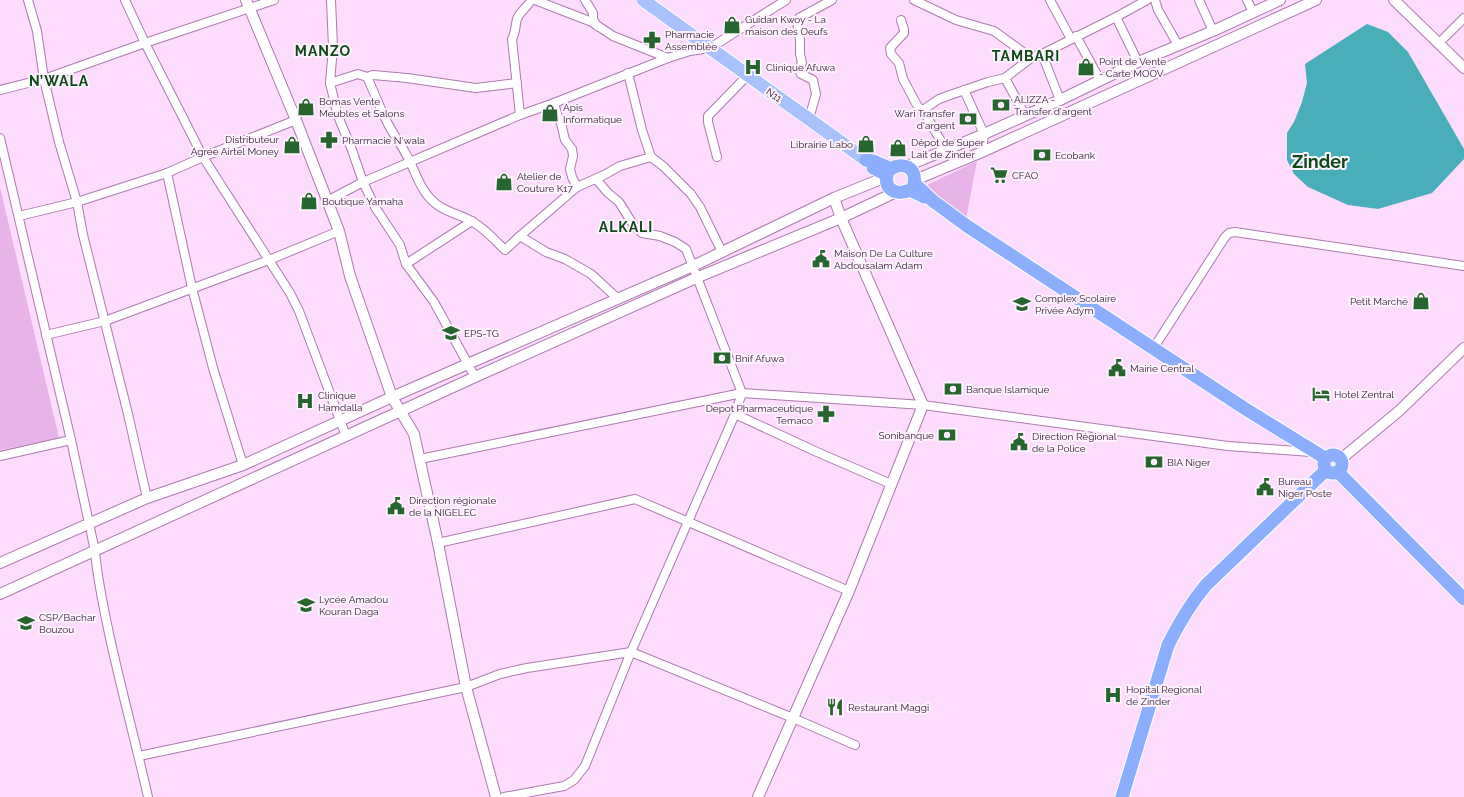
<svg xmlns="http://www.w3.org/2000/svg" width="1464" height="797" viewBox="0 0 1464 797" font-family="Raleway,sans-serif">
<style>
.green{fill:#e8b3e9}
.water{fill:#47aeba}
.lines{fill:none;stroke-linecap:round;stroke-linejoin:round}
.minor-casing{stroke:#ac7aae;stroke-width:10}
.tertiary-casing{stroke:#ac7aae;stroke-width:12}
.primary-casing{stroke:#fff;stroke-width:15}
.trunk-casing{stroke:#fff;stroke-width:15}
.minor{stroke:#fff;stroke-width:8}
.tertiary{stroke:#fff;stroke-width:10}
.primary{stroke:#a9c2fe;stroke-width:13}
.trunk{stroke:#8caefe;stroke-width:13}
.labels{text-anchor:middle;dominant-baseline:central;stroke-width:4;stroke-linejoin:round;paint-order:stroke}
.poi-label{font-size:10px;fill:#321d32;stroke:#fdf2fd;text-anchor:start}
.street-label{font-size:10px;fill:#321d32;stroke:#fdf2fd}
.district-label{font-size:14px;font-weight:bold;letter-spacing:1px;fill:#0e4a18;stroke:#fdf2fd}
.town-label{font-size:18px;font-weight:bold;fill:#0e4a18;stroke:#fdf2fd}
</style>
<rect width="100%" height="100%" fill="#fddcfe"/>
<g class="green">
<path d="M977,161l-11,58 -43,-32z"/>
<path d="M0,187l59,251 -59,12z"/>
</g>
<path class="water" d="M1367,24l21,8 20,20 56,97v10l-32,34 -54,16 -30,-4 -40,-18 -14,-13 -7,-14v-27l7,-11 8,-20 5,-19 -2,-19z"/>
<g class="lines">
<g class="minor-casing">
<g id="minor">
<path d="M28,0l9,31 7,48 15,63 18,60 6,33 45,179 19,84"/>
<path d="M125,0l20,43 58,114 87,136 9,18 47,125"/>
<path d="M331,0l2,47 -3,36 8,33 14,34 11,32 12,25 25,38 6,19 28,38 41,75"/>
<path d="M535,0l57,22 21,14 55,22"/>
<path d="M585,0l8,13v6l4,7"/>
<path d="M914,0l42,20 38,11 37,27"/>
<path d="M1050,0l21,39"/>
<path d="M1155,0l3,10 20,35"/>
<path d="M1199,0l14,31"/>
<path d="M1247,0l6,12"/>
<path d="M1116,17l22,45"/>
<path d="M901,20l3,10v3l-14,15 1,6 8,9 4,16 15,28 5,3 23,40"/>
<path d="M1076,36l24,44"/>
<path d="M1439,43l25,-25"/>
<path d="M1042,54l18,46"/>
<path d="M628,73l14,57 9,27 12,9 28,28 9,13 22,45"/>
<path d="M367,77l6,-2 34,3 69,10 41,-5"/>
<path d="M1005,78l20,37"/>
<path d="M330,83l28,-9 9,3c7,15 13,31 20,45 7,14 17,26 23,40 7,14 12,31 25,41 11,10 26,11 38,19 12,7 22,18 32,28l15,-14 26,16 19,7 26,15 26,24"/>
<path d="M0,90l44,-11 101,-36 129,-43"/>
<path d="M964,90l20,44 -2,18"/>
<path d="M923,110l16,-11 11,-4 38,-13 17,-4 26,-20 11,-4 74,-37 31,-17"/>
<path d="M520,115l-8,-76c4,-7 3,-13 5,-20 2,-7 11,-12 14,-19"/>
<path d="M809,119l7,-25 -3,-14 -12,-6 -2,-5 3,-6 -2,-9v-14l-3,-18 2,-4 33,-18"/>
<path d="M0,138l71,302 24,111c2,25 7,48 12,73 12,58 28,115 41,173"/>
<path d="M717,157l-9,-35v-6l39,-40"/>
<path d="M167,173l25,115 21,80 30,97"/>
<path d="M577,187l27,-12 16,-9 31,-9"/>
<path d="M327,201l36,-19 157,-67 34,-12 114,-45 22,-7 20,-3 76,-48"/>
<path d="M19,216l58,-14 90,-29 36,-16 93,-37"/>
<path d="M520,236l57,-49 -5,-10 -2,-8 3,-13 -1,-7 -7,-9 -4,-17 -3,-6 -4,-14"/>
<path d="M406,264l66,-43"/>
<path d="M46,335l59,-14 164,-61 70,-29"/>
<path d="M1153,349l72,-112 4,-4 6,-1 229,34"/>
<path d="M735,414l82,38 74,32"/>
<path d="M0,456l71,-16"/>
<path d="M420,459l322,-66 181,12 305,41 83,6"/>
<path d="M438,543l197,-44 214,92"/>
<path d="M139,756l327,-69 34,-13 27,-6 104,-16 162,66 62,27"/>
<path d="M504,797l60,-11 10,-6 11,-14 46,-114 104,-238 7,-21 -56,-144 -11,-7 -15,-6 -18,-3 -8,-7 -15,-24 -11,-9 -12,-14"/>
</g>
</g>
<g class="tertiary-casing">
<g id="tertiary">
<path d="M246,0l50,120 43,111 11,45 42,121 22,37 24,109 28,144 30,110"/>
<path d="M1394,0l70,68"/>
<path d="M907,166l77,-32 76,-34 78,-38 75,-31 67,-31"/>
<path d="M915,180l67,-28 334,-152"/>
<path d="M1341,459l58,-48 65,-63"/>
<path d="M0,563l147,-65 96,-33 149,-68 301,-131 141,-68 52,-21"/>
<path d="M0,594l475,-217 221,-99 145,-60 55,-26"/>
<path d="M758,797l91,-206 74,-186 -82,-187 -7,-20"/>
</g>
</g>
<g class="primary-casing">
<path id="primary" d="M643,0l223,160"/>
</g>
<g class="trunk-casing">
<g id="trunk">
<path d="M866,160l7,1 18,8c12,-8 26,-1 23,14l19,18 34,25 277,182 81,50"/>
<path d="M873,168l14,7c-3,15 10,21 23,15l14,7"/>
<circle cx="1333" cy="464" r="9"/>
<path d="M1338,472l126,127"/>
<path d="M1122,797l46,-152c11,-22 22,-41 38,-60l120,-115"/>
</g>
</g>
<use href="#minor" class="minor"/>
<use href="#tertiary" class="tertiary"/>
<use href="#primary" class="primary"/>
<use href="#trunk" class="trunk"/>
</g>
<defs>
<g id="shop-bare" transform="scale(1.38)"><path d="M-5-2.5h2.3a2.7 3.5 0 0 1 5.4 0H5L5.5 6h-11ZM-1.5-2.5h3a1.5 2.3 0 0 0-3 0Z" fill="#27652e" stroke="#fdf2fd" stroke-width="2.5" paint-order="stroke"/></g>
<g id="pharmacy-bare" transform="scale(1.38)"><path d="M-2-6h4v4h4v4h-4v4h-4v-4h-4v-4h4Z" fill="#27652e" stroke="#fdf2fd" stroke-width="2.5" paint-order="stroke"/></g>
<g id="hospital-bare" transform="scale(1.38)"><path d="M-5-5h3v3.5h4V-5h3V5h-3V1.5h-4V5h-3Z" fill="#27652e" stroke="#fdf2fd" stroke-width="2.5" paint-order="stroke"/></g>
<g id="bank-bare" transform="scale(1.38)"><path d="M-6-4H6V4H-6ZM0-2.3a2.3 2.3 0 1 0 0 4.6a2.3 2.3 0 1 0 0-4.6Z" fill="#27652e" stroke="#fdf2fd" stroke-width="2.5" paint-order="stroke"/></g>
<g id="supermarket-bare" transform="scale(1.38)"><path d="M-6-5.5h2.5l.6 2H6L4.5 2H-2.5L-4.4-4H-6ZM-1.5 3.2a1.3 1.3 0 1 0 .1 0ZM3 3.2a1.3 1.3 0 1 0 .1 0Z" fill="#27652e" stroke="#fdf2fd" stroke-width="2.5" paint-order="stroke"/></g>
<g id="civic-bare" transform="scale(1.38)"><path d="M-.6-6.5H3V-4.5H.6V-3L4-1V1h2V6H-6V1h2V-1L-.6-3ZM-1.2 2.5V6h2.4V2.5Z" fill="#27652e" stroke="#fdf2fd" stroke-width="2.5" paint-order="stroke"/></g>
<g id="school-bare" transform="scale(1.38)"><path d="M0-5L7-2L0 1L-7-2ZM-4 1L0 2.5L4 1V4Q0 6-4 4Z" fill="#27652e" stroke="#fdf2fd" stroke-width="2.5" paint-order="stroke"/></g>
<g id="hotel-bare" transform="scale(1.38)"><path d="M-6-4.5h1.5V1H6V5H4.5V3h-9V5H-6ZM-4 0a1.8 1.8 0 1 1 3.6 0ZM.5 0V-2.5h3Q6-2.5 6 0Z" fill="#27652e" stroke="#fdf2fd" stroke-width="2.5" paint-order="stroke"/></g>
<g id="university-bare" transform="scale(1.38)"><path d="M0-5L7-2L0 1L-7-2ZM-4 1L0 2.5L4 1V4Q0 6-4 4Z" fill="#27652e" stroke="#fdf2fd" stroke-width="2.5" paint-order="stroke"/></g>
<g id="restaurant-bare" transform="scale(1.38)"><path d="M-5-6h1v4h1v-4h1v4h1v-4h1v5L-1.5 .5V6h-2V.5L-5-1ZM5-6V6H3V1.5H1.5Q1.5-4 5-6Z" fill="#27652e" stroke="#fdf2fd" stroke-width="2.5" paint-order="stroke"/></g>
</defs>
<g fill-rule="evenodd">
<use href="#shop-bare" x="732" y="25"/>
<use href="#pharmacy-bare" x="652" y="40"/>
<use href="#hospital-bare" x="753" y="67"/>
<use href="#shop-bare" x="1086" y="67"/>
<use href="#bank-bare" x="1001" y="105"/>
<use href="#shop-bare" x="306" y="107"/>
<use href="#shop-bare" x="550" y="113"/>
<use href="#bank-bare" x="968" y="119"/>
<use href="#pharmacy-bare" x="329" y="140"/>
<use href="#shop-bare" x="866" y="144"/>
<use href="#shop-bare" x="292" y="145"/>
<use href="#shop-bare" x="898" y="148"/>
<use href="#bank-bare" x="1042" y="155"/>
<use href="#supermarket-bare" x="999" y="175"/>
<use href="#shop-bare" x="504" y="182"/>
<use href="#shop-bare" x="309" y="201"/>
<use href="#civic-bare" x="821" y="259"/>
<use href="#shop-bare" x="1421" y="301"/>
<use href="#school-bare" x="1022" y="304"/>
<use href="#school-bare" x="451" y="333"/>
<use href="#bank-bare" x="722" y="358"/>
<use href="#civic-bare" x="1117" y="368"/>
<use href="#bank-bare" x="953" y="389"/>
<use href="#hotel-bare" x="1321" y="394"/>
<use href="#hospital-bare" x="305" y="401"/>
<use href="#pharmacy-bare" x="826" y="414"/>
<use href="#bank-bare" x="947" y="435"/>
<use href="#civic-bare" x="1019" y="442"/>
<use href="#bank-bare" x="1154" y="462"/>
<use href="#civic-bare" x="1265" y="487"/>
<use href="#civic-bare" x="396" y="506"/>
<use href="#university-bare" x="306" y="605"/>
<use href="#school-bare" x="26" y="623"/>
<use href="#hospital-bare" x="1113" y="695"/>
<use href="#restaurant-bare" x="835" y="707"/>
</g>
<g class="labels">
<g class="poi-label">
<text x="745" y="19">Guidan Kwoy - La<tspan x="745" dy="12">maison des Oeufs</tspan></text>
<text x="665" y="34">Pharmacie<tspan x="665" dy="12">Assemblée</tspan></text>
<text x="1099" y="61">Point de Vente<tspan x="1099" dy="12">- Carte MOOV</tspan></text>
<text x="766" y="67">Clinique Afuwa</text>
<text x="1014" y="99">ALIZZA -<tspan x="1014" dy="12">Transfer d'argent</tspan></text>
<text x="319" y="101">Bomas Vente<tspan x="319" dy="12">Meubles et Salons</tspan></text>
<text x="563" y="107">Apis<tspan x="563" dy="12">Informatique</tspan></text>
<text x="955" y="113" text-anchor="end">Wari Transfer<tspan x="955" dy="12">d'argent</tspan></text>
<text x="279" y="139" text-anchor="end">Distributeur<tspan x="279" dy="12">Agrée Airtel Money</tspan></text>
<text x="342" y="140">Pharmacie N'wala</text>
<text x="911" y="142">Dépot de Super<tspan x="911" dy="12">Lait de Zinder</tspan></text>
<text x="853" y="144" text-anchor="end">Librairie Labo</text>
<text x="1055" y="155">Ecobank</text>
<text x="1012" y="175">CFAO</text>
<text x="517" y="176">Atelier de<tspan x="517" dy="12">Couture K17</tspan></text>
<text x="322" y="201">Boutique Yamaha</text>
<text x="834" y="253">Maison De La Culture<tspan x="834" dy="12">Abdousalam Adam</tspan></text>
<text x="1035" y="298">Complex Scolaire<tspan x="1035" dy="12">Privée Adym</tspan></text>
<text x="1408" y="301" text-anchor="end">Petit Marché</text>
<text x="464" y="333">EPS-TG</text>
<text x="735" y="358">Bnif Afuwa</text>
<text x="1130" y="368">Mairie Central</text>
<text x="966" y="389">Banque Islamique</text>
<text x="1334" y="394">Hotel Zentral</text>
<text x="318" y="395">Clinique<tspan x="318" dy="12">Hamdalla</tspan></text>
<text x="813" y="408" text-anchor="end">Depot Pharmaceutique<tspan x="813" dy="12">Temaco</tspan></text>
<text x="934" y="435" text-anchor="end">Sonibanque</text>
<text x="1032" y="436">Direction Régional<tspan x="1032" dy="12">de la Police</tspan></text>
<text x="1167" y="462">BIA Niger</text>
<text x="1278" y="481">Bureau<tspan x="1278" dy="12">Niger Poste</tspan></text>
<text x="409" y="500">Direction régionale<tspan x="409" dy="12">de la NIGELEC</tspan></text>
<text x="319" y="599">Lycée Amadou<tspan x="319" dy="12">Kouran Daga</tspan></text>
<text x="39" y="617">CSP/Bachar<tspan x="39" dy="12">Bouzou</tspan></text>
<text x="1126" y="689">Hopital Regional<tspan x="1126" dy="12">de Zinder</tspan></text>
<text x="848" y="707">Restaurant Maggi</text>
</g>
<g class="street-label">
<text transform="translate(774 95) rotate(35)">N11</text>
</g>
<g class="district-label">
<text x="323" y="51">MANZO</text>
<text x="1026" y="56">TAMBARI</text>
<text x="59" y="81">N’WALA</text>
<text x="626" y="227">ALKALI</text>
</g>
<g class="town-label">
<text x="1320" y="161">Zinder</text>
</g>
</g>
</svg>
